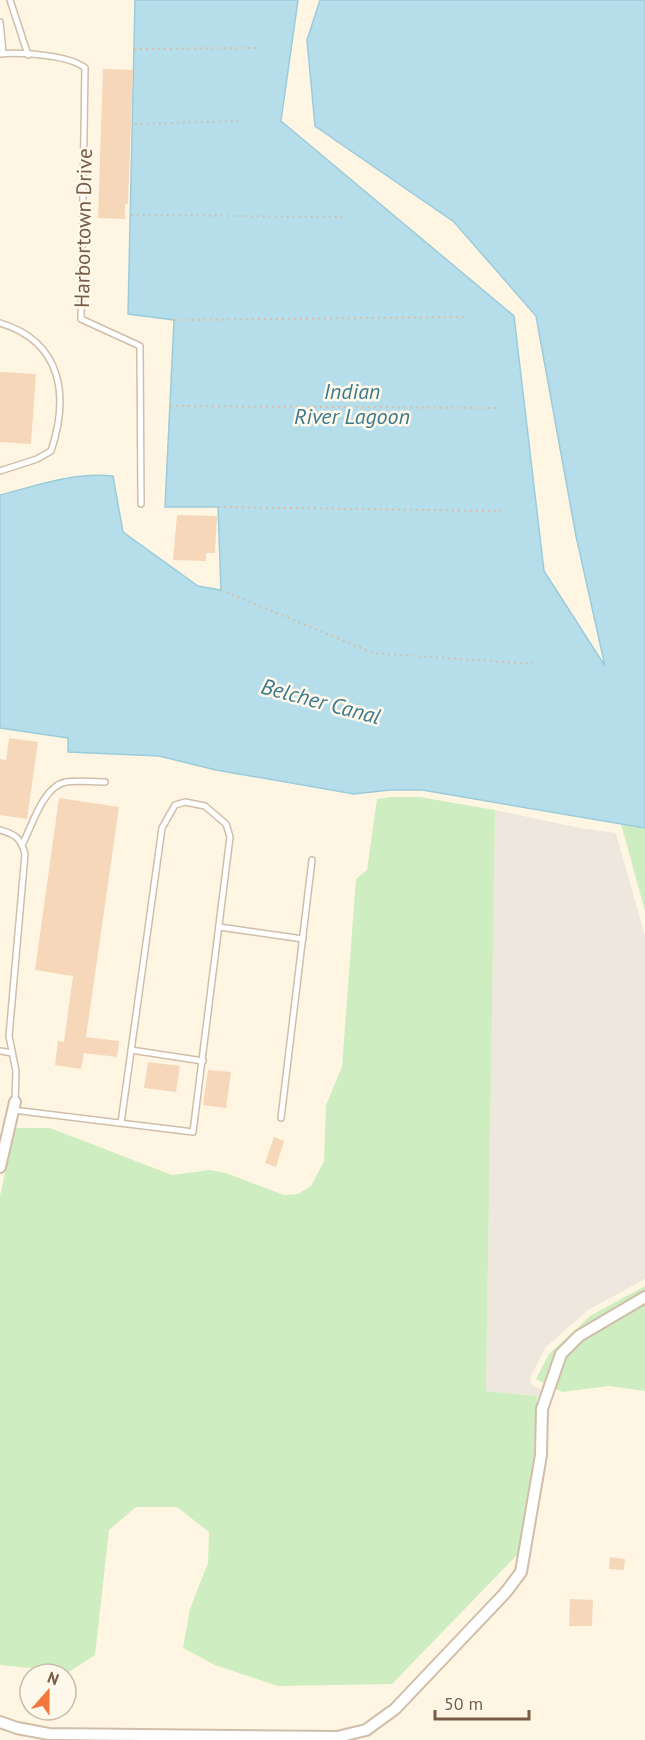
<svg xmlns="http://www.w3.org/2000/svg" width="645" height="1740" viewBox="0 0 645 1740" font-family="'PT Sans',sans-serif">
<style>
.industrial{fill:#ede7de}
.green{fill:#ceedc0}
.water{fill:#b6ddea;stroke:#9bccdc;stroke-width:1.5}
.building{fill:#f6d7b9}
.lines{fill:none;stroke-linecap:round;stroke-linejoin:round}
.lane-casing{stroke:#d1bea9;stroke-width:8}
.street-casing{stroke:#d1bea9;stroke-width:14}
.path{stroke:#dbba9b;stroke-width:2;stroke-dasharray:1.5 4.5;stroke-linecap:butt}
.lane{stroke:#fff;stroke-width:5}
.street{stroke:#fff;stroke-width:10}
.labels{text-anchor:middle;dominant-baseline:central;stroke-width:5;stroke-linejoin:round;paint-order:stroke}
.street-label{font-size:21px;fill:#795d47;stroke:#fff9ec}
.water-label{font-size:22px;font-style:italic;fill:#3e7a8e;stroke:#fff9ec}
</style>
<rect width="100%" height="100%" fill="#fef6e3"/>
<path class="industrial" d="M495,810l85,18 36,5 29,103v343l-57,31 -43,38 -15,30 1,6 10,6 -2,6 -53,-5z"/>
<g class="green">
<path d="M390,797h30l75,13 -9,581 51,5 -3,59 -16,99 -126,130 -114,2 -63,-21 -32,-17 7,-39 18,-46 1,-31 -32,-25h-41l-27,23 -14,125 -26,17 -69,-7v-469l15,-68h35l122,47 38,-5 16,3 58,22 14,-1 13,-8 13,-25 2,-56 16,-38 14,-188 11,-9 10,-71z"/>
<path d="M621,824l24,4v83z"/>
<path d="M645,1286v105l-36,-5 -47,6 -26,-13 13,-25 41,-38z"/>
</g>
<path class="water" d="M135,0h163l-17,121 233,195 30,255 61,95 -29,-130 -40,-220 -82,-94 -139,-96 -8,-86 13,-40h325v828l-223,-38h-32l-36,4 -138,-24 -57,-14 -91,-4v-14l-68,-10v-233c38,-10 74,-23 113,-19l10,56 75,54 23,4 -3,-83h-53l9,-187 -46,-6z"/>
<g class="building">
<path d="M103,69l30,1 -5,134h-3v15l-27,-1z"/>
<path d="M0,372l36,2 -5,70 -31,-2z"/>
<path d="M177,515l40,1 -2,37h-9v8l-33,-1z"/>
<path d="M9,738l29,4 -11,77 -27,-4v-56l6,1z"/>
<path d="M59,798l60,9 -33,230 33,4 -2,16 -33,-4 -3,16 -26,-4 3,-24 6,1 9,-66 -38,-6z"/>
<path d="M148,1062l32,4 -4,26 -32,-4z"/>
<path d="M208,1070l23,2 -5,36 -23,-3z"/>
<path d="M274,1137l10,4 -8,26 -11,-4z"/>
<path d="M610,1557l15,2 -1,11 -15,-1z"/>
<path d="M570,1599l23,1 -1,26h-23z"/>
</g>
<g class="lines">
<g class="lane-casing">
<g id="lane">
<path d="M10,0l18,55"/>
<path d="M0,22l3,31"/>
<path d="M0,54c20,-2 70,1 85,14l-4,251 59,27 1,158"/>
<path d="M0,323c63,19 69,74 51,128l-14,8 -37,12"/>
<path d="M0,830c15,4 21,8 25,24l-16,182 7,35 -1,31"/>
<path d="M23,843c9,-17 20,-57 43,-61 12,-2 26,0 39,0"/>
<path d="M219,927l84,12"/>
<path d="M131,1050l72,11"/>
<path d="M0,1051l12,2"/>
<path d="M13,1110l180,22 37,-295 -4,-13 -21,-18 -20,-4 -10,3 -13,23 -41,295"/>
<path d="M281,1118l31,-258"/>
</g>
</g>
<g class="street-casing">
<g id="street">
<path d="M0,1167l15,-65"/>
<path d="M0,1722l17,6 32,6 288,3 29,-7 29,-21 111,-117 15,-20 20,-117 1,-46 19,-55 18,-18 66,-39"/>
</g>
</g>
<g class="path">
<path d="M134,49l123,-1"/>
<path d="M135,124l106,-3"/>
<path d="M131,215l213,2"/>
<path d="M174,320l289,-3"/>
<path d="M170,406l326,2"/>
<path d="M218,507l283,4"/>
<path d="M221,590l152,63 161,11"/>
</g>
<use href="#lane" class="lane"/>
<use href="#street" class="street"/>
</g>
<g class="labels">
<g class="street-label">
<text transform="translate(83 228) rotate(-89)">Harbortown Drive</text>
</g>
<g class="water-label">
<text x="352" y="391">Indian<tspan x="352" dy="25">River Lagoon</tspan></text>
<text transform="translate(321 701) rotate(15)">Belcher Canal</text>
</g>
</g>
<g transform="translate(48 1692) rotate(21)"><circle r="28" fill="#fff9ec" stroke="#c9bbaa" stroke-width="1.5"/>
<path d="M0-4.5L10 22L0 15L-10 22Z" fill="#f2783e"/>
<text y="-9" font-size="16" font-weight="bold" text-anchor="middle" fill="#795d47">N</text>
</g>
<path d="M435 1710v9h94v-9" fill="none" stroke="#795d47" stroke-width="3"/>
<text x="444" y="1710" font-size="18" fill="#795d47" stroke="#fff9ec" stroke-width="4.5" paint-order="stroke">50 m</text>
</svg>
